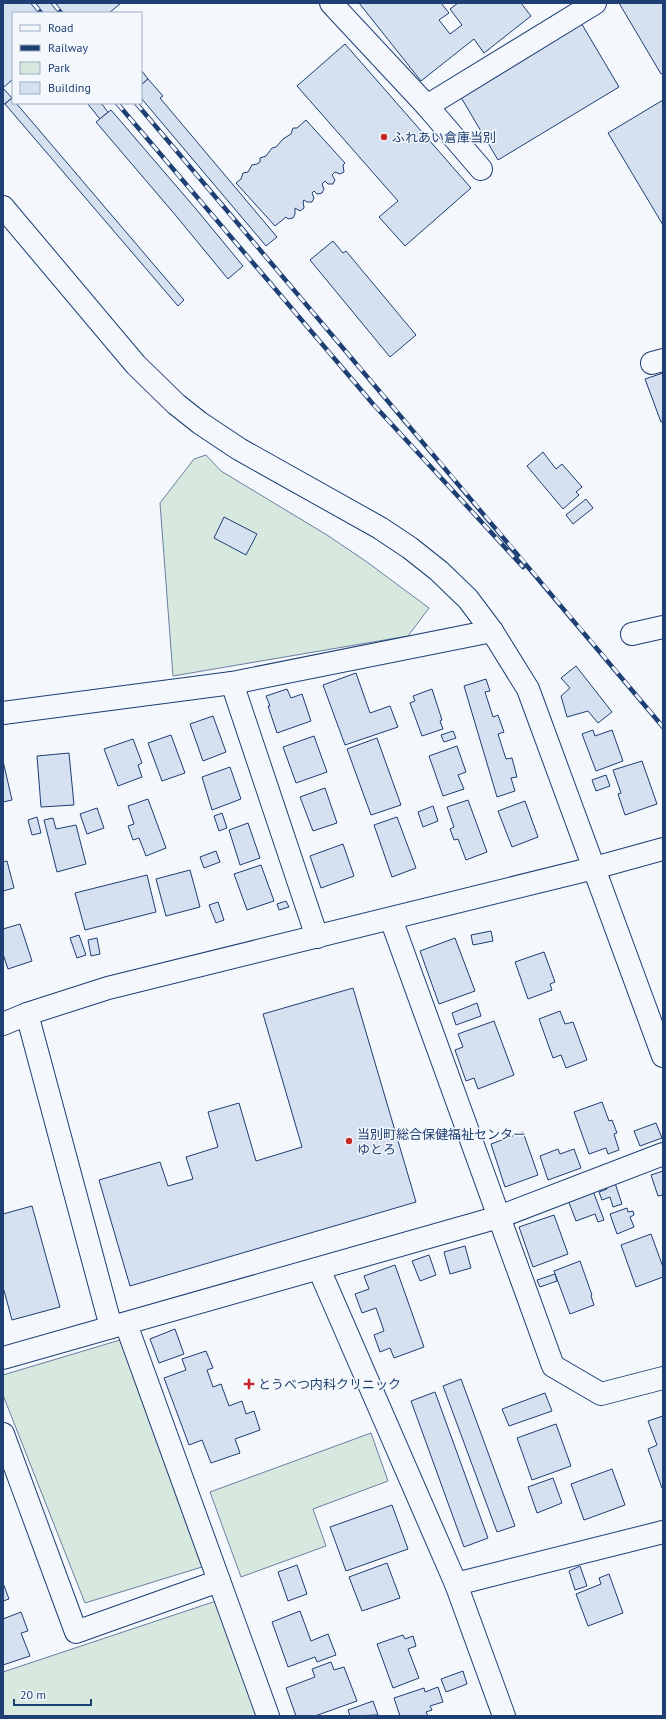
<svg xmlns="http://www.w3.org/2000/svg" width="666" height="1719" viewBox="0 0 666 1719" font-family="'PT Sans','Noto Sans JP',sans-serif">
<style>
.green{fill:#d7e8df;stroke:#687fa3}
.building{fill:#d5e0f0;stroke:#1d3f73}
.lines{fill:none;stroke-linecap:round;stroke-linejoin:round}
.minor-casing{stroke:#1d3f73;stroke-width:24}
.minor{stroke:#f4f7fb;stroke-width:22}
.rail-casing{stroke:#1d3f73;stroke-width:4.5}
.rail{stroke:#f4f7fb;stroke-width:3;stroke-dasharray:9;stroke-linecap:butt}
.poi-dot{fill:#c62828;stroke:#f4f7fb;stroke-width:1.5}
.labels{text-anchor:middle;dominant-baseline:central;stroke-width:3;stroke-linejoin:round;paint-order:stroke}
.poi-label{font-size:13px;fill:#1d3f73;stroke:#f4f7fb;text-anchor:start}
</style>
<rect width="100%" height="100%" fill="#f4f7fb"/>
<g class="green">
<path d="M206,455l15,16 106,64 40,27 62,46 -21,28 -235,40 -13,-173 34,-44z"/>
<path d="M120,1340l82,227 -117,36 -82,-208v-20z"/>
<path d="M371,1433l17,48 -75,28 13,37 -85,31 -31,-85z"/>
<path d="M216,1601l41,115h-254v-44z"/>
</g>
<g class="building">
<path d="M3,3h118l-12,10h-96v66l-10,9z"/>
<path d="M359,3h82l8,10 -10,7 11,14 12,-9 -12,-16 8,-6h63l10,13 -47,37 -10,-14 -53,42z"/>
<path d="M619,3h44v70l-2,1z"/>
<path d="M580,21l39,66 -121,73 -39,-66z"/>
<path d="M345,44l126,144 -66,58 -26,-29 19,-16 -101,-115z"/>
<path d="M141,70l7,9 -7,6z"/>
<path d="M148,79l15,17 -3,2 117,139 -11,9 -125,-148v-13z"/>
<path d="M3,88l9,10 -9,7z"/>
<path d="M12,98l1,5h3l168,197 -6,6 -173,-202z"/>
<path d="M663,100v125l-55,-92z"/>
<path d="M87,103h14l7,9 -8,7z"/>
<path d="M111,110l85,99 47,57 -15,13 -51,-62 -81,-95z"/>
<path d="M306,120l39,43 -2,2 1,7 -4,2 -5,-2 -3,3 3,5 -2,4h-5l-3,-3 -3,3 2,5 -2,4 -5,1 -3,-3 -2,2 2,5 -2,4h-5l-3,-2 -1,1 1,7 -4,3 -5,-3v6l-2,4 -5,1 -2,-2 -11,9 -39,-43 5,-4 2,-6 5,-1 4,-7 5,-1 3,-2v-4l6,-2 6,-8 4,-1 7,-8 8,-5 2,-6h4z"/>
<path d="M333,241l10,12 3,-2 70,84 -26,22 -80,-97z"/>
<path d="M663,373v48l-2,1 -16,-43z"/>
<path d="M543,452l13,17 6,-5 20,23 -6,5 3,3 -16,14 -36,-43z"/>
<path d="M586,499l7,9 -20,16 -7,-9z"/>
<path d="M224,517l33,17 -11,21 -32,-17z"/>
<path d="M576,666l36,46 -14,11 -10,-12 -21,6 -6,-21 9,-8 -9,-10z"/>
<path d="M356,673l14,40 20,-7 8,21 -53,18 -22,-60z"/>
<path d="M486,679l4,12 -5,1 8,25 5,-2 6,17 -6,2 8,25 6,-1 5,19 -6,1 4,13 -18,6 -33,-111z"/>
<path d="M287,689l4,9 11,-4 9,27 -34,12 -9,-27h2l-4,-10z"/>
<path d="M432,689l10,31 -2,1 3,8 -21,7 -12,-33 5,-2 -2,-5z"/>
<path d="M213,716l13,36 -23,9 -13,-37z"/>
<path d="M593,730l2,6 17,-6 11,31 -27,10 -14,-37z"/>
<path d="M453,731l3,7 -12,4 -3,-7z"/>
<path d="M171,735l14,38 -23,8 -14,-38z"/>
<path d="M314,736l13,36 -31,11 -13,-36z"/>
<path d="M377,738l24,67 -30,10 -24,-66z"/>
<path d="M133,739l9,24 -4,2 4,12 -24,9 -14,-37z"/>
<path d="M457,746l9,26 -8,3 6,14 -21,7 -14,-40z"/>
<path d="M69,753l5,52 -33,2 -4,-51z"/>
<path d="M3,761l9,39 -9,2z"/>
<path d="M642,761l15,43 -32,11 -7,-21 3,-1 -8,-23z"/>
<path d="M230,767l11,32 -29,11 -10,-33z"/>
<path d="M606,775l4,11 -14,5 -4,-11z"/>
<path d="M325,788l12,35 -24,8 -13,-34z"/>
<path d="M148,799l18,49 -20,8 -7,-18 -6,2 -5,-14 6,-2 -6,-18z"/>
<path d="M468,800l19,52 -21,8 -8,-21 -4,1 -4,-11 4,-2 -7,-20z"/>
<path d="M525,801l13,36 -26,10 -14,-36z"/>
<path d="M433,806l5,15 -15,6 -5,-15z"/>
<path d="M97,808l7,20 -17,6 -7,-20z"/>
<path d="M222,813l5,15 -8,3 -5,-15z"/>
<path d="M37,817l4,16 -9,2 -4,-15z"/>
<path d="M397,817l19,51 -24,9 -18,-52z"/>
<path d="M53,818l3,11 20,-4 10,39 -29,8 -13,-52z"/>
<path d="M248,823l12,35 -20,7 -11,-35z"/>
<path d="M343,844l11,32 -33,12 -11,-32z"/>
<path d="M216,851l4,11 -16,6 -4,-11z"/>
<path d="M7,861l7,27 -11,3v-29z"/>
<path d="M261,865l13,36 -27,9 -13,-36z"/>
<path d="M190,870l10,37 -34,9 -10,-37z"/>
<path d="M147,875l9,37 -71,18 -10,-37z"/>
<path d="M286,901l3,6 -10,3 -2,-6z"/>
<path d="M218,902l6,18 -8,3 -7,-18z"/>
<path d="M20,924l12,37 -24,8 -5,-15v-25z"/>
<path d="M491,931l2,10 -20,4 -2,-10z"/>
<path d="M79,935l7,20 -9,3 -7,-20z"/>
<path d="M97,938l3,16 -9,2 -3,-16z"/>
<path d="M455,938l20,53 -36,13 -19,-53z"/>
<path d="M544,952l11,30 -5,2 2,6 -24,9 -13,-37z"/>
<path d="M353,988l63,214 -286,84 -31,-106 61,-18 8,24 25,-7 -7,-22 32,-10 -10,-35 31,-9 17,58 46,-14 -39,-133z"/>
<path d="M477,1003l4,13 -25,9 -4,-12z"/>
<path d="M560,1011l5,13 8,-2 14,38 -21,8 -5,-13 -8,3 -14,-39z"/>
<path d="M494,1021l20,54 -36,14 -4,-11 -8,3 -11,-31 8,-3 -5,-13z"/>
<path d="M602,1102l7,19 3,-1 5,13 -3,1 5,16 -11,4 -2,-6 -17,6 -15,-42z"/>
<path d="M656,1123l6,15 -22,8 -6,-15z"/>
<path d="M523,1132l15,43 -33,12 -14,-43z"/>
<path d="M558,1149l2,5 14,-5 7,19 -33,12 -8,-24z"/>
<path d="M663,1171v24l-5,1 -7,-21z"/>
<path d="M615,1183l7,21 -9,3 -3,-10 -8,3 -3,-8 8,-3 -1,-3z"/>
<path d="M593,1191l11,29 -6,2 -3,-8 -19,7 -8,-21z"/>
<path d="M32,1206l28,101 -48,13 -9,-33v-73z"/>
<path d="M627,1208l1,4 5,-1 1,4 -4,2 4,10 -17,7 -7,-20z"/>
<path d="M554,1215l14,39 -35,13 -14,-40z"/>
<path d="M651,1234l12,33v10l-27,10 -15,-42z"/>
<path d="M465,1246l6,22 -21,6 -6,-22z"/>
<path d="M429,1255l7,20 -16,6 -8,-20z"/>
<path d="M580,1261l12,34 -1,1 3,9 -24,9 -16,-43z"/>
<path d="M395,1265l29,82 -30,11 -4,-10 -10,4 -6,-17 10,-4 -8,-23 -14,5 -7,-19 14,-5 -5,-13z"/>
<path d="M555,1274l2,7 -17,6 -3,-7z"/>
<path d="M175,1329l9,25 -25,9 -9,-24z"/>
<path d="M206,1351l7,17 -6,2 6,17 8,-3 8,22 13,-5 4,13 8,-3 6,19 -25,9 5,14 -29,10 -9,-23 -13,5 -25,-67 22,-8 -4,-11z"/>
<path d="M461,1379l54,147 -18,6 -54,-146z"/>
<path d="M435,1392l53,146 -24,9 -53,-146z"/>
<path d="M545,1393l7,18 -43,15 -7,-17z"/>
<path d="M663,1416v72h-1l-14,-39 9,-4 -9,-24z"/>
<path d="M556,1424l15,42 -39,14 -15,-42z"/>
<path d="M612,1469l13,36 -41,15 -13,-36z"/>
<path d="M553,1478l9,25 -25,10 -9,-26z"/>
<path d="M392,1505l16,44 -62,22 -16,-44z"/>
<path d="M387,1563l13,35 -38,13 -13,-34z"/>
<path d="M297,1565l10,29 -19,7 -10,-29z"/>
<path d="M580,1566l7,20 -12,4 -6,-19z"/>
<path d="M609,1574l14,39 -35,13 -12,-32 25,-10 -2,-6z"/>
<path d="M3,1583l6,16 -6,2z"/>
<path d="M300,1611l11,30 17,-7 8,21 -19,7 -2,-5 -27,10 -16,-45z"/>
<path d="M21,1612l7,19 -7,2 9,23 -27,9v-46z"/>
<path d="M403,1635l2,4 8,-3 3,10 -8,3 11,29 -26,10 -16,-44z"/>
<path d="M331,1662l3,8 10,-3 13,34 -42,15h-19l-10,-28 29,-11 -3,-8z"/>
<path d="M463,1671l4,13 -21,8 -5,-13z"/>
<path d="M438,1687l5,15 -13,4 2,4 -6,2 2,4h-28l-6,-18 30,-10 1,4z"/>
<path d="M373,1701l5,14 -28,1 -2,-6z"/>
</g>
<g class="lines">
<g class="minor-casing">
<g id="minor">
<path d="M331,3l96,103 54,63"/>
<path d="M427,106l168,-103"/>
<path d="M3,207l133,158 40,39 24,19 39,26 141,79 30,20 29,23 29,28 24,32 36,58 135,367"/>
<path d="M652,363l11,-3"/>
<path d="M632,634l31,-7"/>
<path d="M232,683l85,254"/>
<path d="M3,713l229,-30 260,-52"/>
<path d="M391,919l162,447 48,28 62,-16"/>
<path d="M27,1014l84,313"/>
<path d="M3,1024l24,-10 81,-26 486,-120 69,-19"/>
<path d="M319,1269l137,315 48,132"/>
<path d="M126,1324l142,392"/>
<path d="M3,1358l496,-141 164,-63"/>
<path d="M3,1434l73,198 143,-51"/>
<path d="M456,1584l207,-52"/>
</g>
</g>
<use href="#minor" class="minor"/>
<g class="rail-casing">
<g id="rail">
<path d="M33,3l8,10"/>
<path d="M53,3l8,10"/>
<path d="M117,103l256,301 150,163"/>
<path d="M136,103c175,208 352,415 527,624"/>
</g>
</g>
<use href="#rail" class="rail"/>
</g>
<g class="poi-dot">
<circle cx="384" cy="137" r="4"/>
<circle cx="349" cy="1141" r="4"/>
<path d="M247 1378h4v4h4v4h-4v4h-4v-4h-4v-4h4z"/>
</g>
<g class="labels">
<g class="poi-label">
<text x="392" y="137">ふれあい倉庫当別</text>
<text x="357" y="1134">当別町総合保健福祉センター<tspan x="357" dy="15">ゆとろ</tspan></text>
<text x="258" y="1384">とうべつ内科クリニック</text>
</g>
</g>
<rect width="666" height="1719" fill="none" stroke="#1d3f73" stroke-width="8"/>
<rect x="12" y="12" width="130" height="92" fill="#f4f7fb" stroke="#9eadc5"/>
<rect x="20" y="25" width="20" height="6" fill="#f4f7fb" stroke="#9eadc5"/>
<text x="48" y="32" font-size="12" fill="#1d3f73">Road</text>
<rect x="20" y="45" width="20" height="6" fill="#1d3f73" stroke="#9eadc5"/>
<text x="48" y="52" font-size="12" fill="#1d3f73">Railway</text>
<rect x="20" y="62" width="20" height="12" fill="#d7e8df" stroke="#9eadc5"/>
<text x="48" y="72" font-size="12" fill="#1d3f73">Park</text>
<rect x="20" y="82" width="20" height="12" fill="#d5e0f0" stroke="#9eadc5"/>
<text x="48" y="92" font-size="12" fill="#1d3f73">Building</text>
<path d="M14 1699v6h77v-6" fill="none" stroke="#1d3f73" stroke-width="2"/>
<text x="20" y="1699" font-size="12" fill="#1d3f73" stroke="#f4f7fb" stroke-width="3" paint-order="stroke">20 m</text>
</svg>
